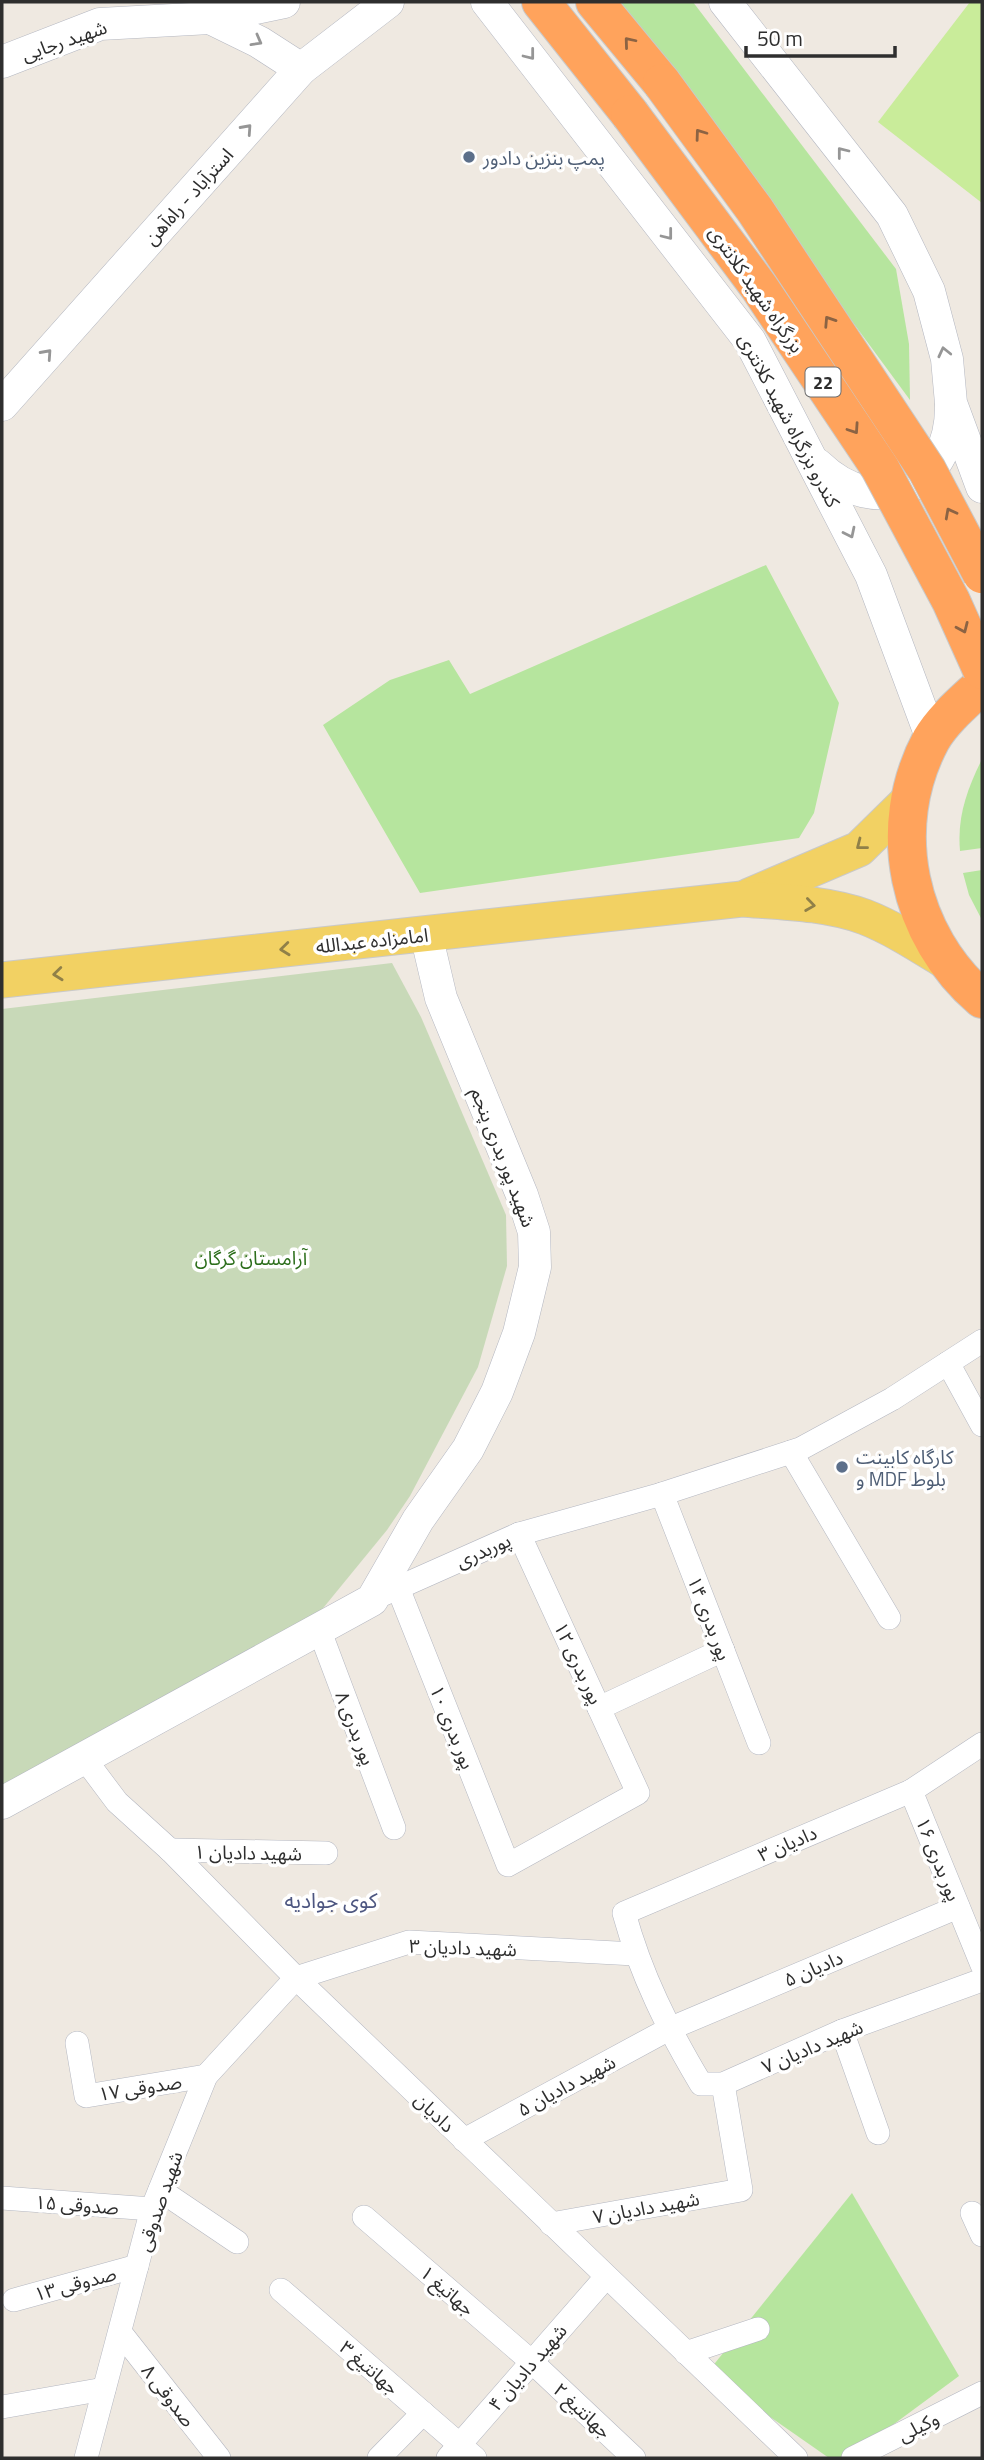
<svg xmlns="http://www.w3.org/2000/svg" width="984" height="2460" viewBox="0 0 984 2460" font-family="'Titillium Web','Noto Sans Arabic',sans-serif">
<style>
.green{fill:#b6e59e}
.cemetery{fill:#c8d9b8}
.pitch{fill:#c9ec9a}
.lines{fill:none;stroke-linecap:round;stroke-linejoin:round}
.street-casing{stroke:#b4b7c1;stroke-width:24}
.secondary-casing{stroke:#b4b7c1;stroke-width:33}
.primary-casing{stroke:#c9c9c9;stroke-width:37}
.highway-casing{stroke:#c9c9c9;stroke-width:40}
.street{stroke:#fff;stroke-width:23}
.secondary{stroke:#fff;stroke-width:32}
.primary{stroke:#f2d163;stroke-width:35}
.highway{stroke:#ffa35c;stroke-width:38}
.highway-bridge-casing{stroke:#c9c9c9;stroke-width:40;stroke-linecap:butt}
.highway-bridge{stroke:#ffa35c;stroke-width:38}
.oneway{stroke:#969696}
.oneway2{stroke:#8c6343}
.oneway3{stroke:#908048}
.service-dot{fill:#5c6f8a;stroke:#fff;stroke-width:2.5}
.labels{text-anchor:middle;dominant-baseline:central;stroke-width:7;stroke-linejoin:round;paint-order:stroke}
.shield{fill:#fff;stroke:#6d6d6d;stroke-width:2}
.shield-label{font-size:18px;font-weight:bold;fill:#2e2e2e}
.street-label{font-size:19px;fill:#2e2e2e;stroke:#fff}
.service-label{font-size:19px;fill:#4e5e75;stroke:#fff;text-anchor:start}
.park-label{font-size:19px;fill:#2c6e1b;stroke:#fff}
.neighbourhood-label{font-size:21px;fill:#4d5680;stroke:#fff}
</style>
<rect width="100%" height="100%" fill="#efe9e1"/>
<g class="green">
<path d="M617,2h76l203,267 13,75 1,56z"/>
<path d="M766,565l73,138 -25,110 -15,25 -379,55 -97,-168 67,-45 59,-20 21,34z"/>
<path d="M982,759v89l-22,3c-3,-35 7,-61 22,-92z"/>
<path d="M982,870v50l-13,-25 -6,-22z"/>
<path d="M852,2193l107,183 -111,82h-19l-122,-85z"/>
</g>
<path class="cemetery" d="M392,963l29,54 85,198 1,51 -29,101 -68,129 -23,34 -72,88 -313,171v-780z"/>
<path class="pitch" d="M970,2h12v201l-104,-81z"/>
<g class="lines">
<g class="street-casing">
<g id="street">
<path d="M948,1363l34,62"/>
<path d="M791,1452l98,166"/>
<path d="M662,1494l97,249"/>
<path d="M398,1588l110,277 130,-72 -119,-259"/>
<path d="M384,1594l135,-60 143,-40 138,-45 92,-50 90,-58"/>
<path d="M319,1629l75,199"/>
<path d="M599,1708l124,-58"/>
<path d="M982,1744l-71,47 -287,122c17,62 44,116 77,171h22l119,-53 140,-51"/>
<path d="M84,1758l33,44 53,48 126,128 500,480"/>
<path d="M911,1791l71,174"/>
<path d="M170,1850l156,3"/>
<path d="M842,2031l36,102"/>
<path d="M77,2043l9,53 120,-20"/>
<path d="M464,2140l205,-111 289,-122"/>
<path d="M160,2190l77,52"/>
<path d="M2,2198l150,11"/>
<path d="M972,2213l10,22"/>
<path d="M364,2217l168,145 102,96"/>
<path d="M551,2224l190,-34 -18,-106"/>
<path d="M281,2290l194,168"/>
<path d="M14,2300l123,-34"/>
<path d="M120,2332l99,126"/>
<path d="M686,2353l72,-24"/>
<path d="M2,2407l102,-18"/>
<path d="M86,2458l66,-249 54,-133 90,-98 113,-36 226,12"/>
<path d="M379,2458l44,-45"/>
<path d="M448,2458l158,-181"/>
<path d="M853,2458l129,-65"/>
</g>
</g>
<g class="secondary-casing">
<g id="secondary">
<path d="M487,2l263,339 121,234 61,164"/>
<path d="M725,2l167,213 37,76 18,68 4,44 31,84"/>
<path d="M210,18l49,24 42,27"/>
<path d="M2,62l98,-38 110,-6 74,-16"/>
<path d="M2,405l299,-336 87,-67"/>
<path d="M818,465c59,57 133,23 133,-58"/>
<path d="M2,1803l370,-203 46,-80 50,-71 29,-57 22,-59 16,-66 -1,-35 -12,-37 -81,-197 -15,-64"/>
</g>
</g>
<g class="primary-casing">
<g id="primary">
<path d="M749,896l110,-47 52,-51"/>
<path d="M2,980l740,-81c40,3 85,4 123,18 28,11 54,28 80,44"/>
</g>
</g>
<g class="highway-casing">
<g id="highway">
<path d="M541,2l89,112"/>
<path d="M595,2l67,81"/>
<path d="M982,685c-17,16 -39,34 -51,55 -47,88 -23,196 51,259"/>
</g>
</g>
<use href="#street" class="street"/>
<use href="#secondary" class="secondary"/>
<use href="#primary" class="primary"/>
<use href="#highway" class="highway"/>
<g class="highway-bridge-casing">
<g id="highway-bridge">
<path d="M662,83l93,127 172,260 55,104"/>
<path d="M630,114l129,173 121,181 71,133 31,69"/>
</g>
</g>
<use href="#highway-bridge" class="highway-bridge"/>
</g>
<defs><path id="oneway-chevron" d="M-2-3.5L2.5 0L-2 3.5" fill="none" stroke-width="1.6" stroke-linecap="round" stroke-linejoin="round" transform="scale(1.75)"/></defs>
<g class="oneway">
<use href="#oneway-chevron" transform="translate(257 41) rotate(29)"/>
<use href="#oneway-chevron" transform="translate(530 55) rotate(52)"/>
<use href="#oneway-chevron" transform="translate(247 129) rotate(-48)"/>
<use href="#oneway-chevron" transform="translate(842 152) rotate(-128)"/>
<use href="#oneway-chevron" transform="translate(668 235) rotate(52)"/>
<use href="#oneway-chevron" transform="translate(944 352) rotate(-103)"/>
<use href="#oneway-chevron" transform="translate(47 354) rotate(-48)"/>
<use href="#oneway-chevron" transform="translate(850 533) rotate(64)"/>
</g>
<g class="oneway2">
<use href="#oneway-chevron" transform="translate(629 42) rotate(-130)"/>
<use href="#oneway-chevron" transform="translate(700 134) rotate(-126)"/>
<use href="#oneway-chevron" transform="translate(829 321) rotate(-123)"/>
<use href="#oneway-chevron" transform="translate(854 429) rotate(56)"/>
<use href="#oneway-chevron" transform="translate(950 513) rotate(-118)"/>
<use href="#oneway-chevron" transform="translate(963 628) rotate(66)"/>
</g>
<g class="oneway3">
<use href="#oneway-chevron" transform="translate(861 845) rotate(142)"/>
<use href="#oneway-chevron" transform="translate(810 905) rotate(8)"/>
<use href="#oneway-chevron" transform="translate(285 949) rotate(174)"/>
<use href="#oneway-chevron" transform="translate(58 974) rotate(174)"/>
</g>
<g class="service-dot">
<circle cx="469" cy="157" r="7"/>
<circle cx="842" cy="1467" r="7"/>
</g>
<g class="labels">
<rect class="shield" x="805.5" y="367.5" width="35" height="29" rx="5"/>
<g class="shield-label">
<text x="823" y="382">22</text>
</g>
<g class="street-label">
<text transform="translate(64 40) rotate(-19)">شهید رجایی</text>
<text transform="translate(188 196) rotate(-48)">استرآباد - راه‌آهن</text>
<text transform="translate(757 289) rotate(55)">بزرگراه شهید کلانتری</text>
<text transform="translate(790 420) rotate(62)">کندرو بزرگراه شهید کلانتری</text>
<text transform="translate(372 940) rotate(-6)">امامزاده عبدالله</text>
<text transform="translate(504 1157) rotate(69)">شهید پور بدری پنجم</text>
<text transform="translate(483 1550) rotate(-24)">پوربدری</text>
<text transform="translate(710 1618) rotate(69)">پور بدری ۱۴</text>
<text transform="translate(579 1663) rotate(65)">پور بدری ۱۲</text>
<text transform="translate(453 1727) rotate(68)">پور بدری ۱۰</text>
<text transform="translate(356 1728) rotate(69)">پور بدری ۸</text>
<text transform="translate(787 1843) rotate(-23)">دادیان ۳</text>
<text transform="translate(248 1852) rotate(1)">۱ شهید دادیان</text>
<text transform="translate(939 1859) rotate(68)">پور بدری ۱۶</text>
<text transform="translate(463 1947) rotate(2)">۳ شهید دادیان</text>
<text transform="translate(813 1968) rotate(-23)">دادیان ۵</text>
<text transform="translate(812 2046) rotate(-23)">شهید دادیان ۷</text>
<text transform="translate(566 2085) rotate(-28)">۵ شهید دادیان</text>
<text transform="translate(140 2087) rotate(-9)">۱۷ صدوقی</text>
<text transform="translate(435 2112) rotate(44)">دادیان</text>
<text transform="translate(159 2201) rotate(-71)">شهید صدوقی</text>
<text transform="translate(77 2204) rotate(4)">۱۵ صدوقی</text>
<text transform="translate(646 2207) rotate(-10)">۷ شهید دادیان</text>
<text transform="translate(75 2283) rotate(-15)">۱۳ صدوقی</text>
<text transform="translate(448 2290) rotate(41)">جهاتیغ ۱</text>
<text transform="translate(370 2367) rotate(41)">جهانتیغ ۳</text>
<text transform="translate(527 2367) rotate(-49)">۴ شهید دادیان</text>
<text transform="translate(169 2395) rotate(52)">۸ صدوقی</text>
<text transform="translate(583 2410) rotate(43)">جهانتیغ ۲</text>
<text transform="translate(918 2426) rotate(-27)">وکیلی</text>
</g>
<g class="service-label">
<text x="483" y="157">پمپ بنزین دادور</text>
<text x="856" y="1456">کارگاه کابینت<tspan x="856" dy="22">و MDF بلوط</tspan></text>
</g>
<g class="park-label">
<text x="251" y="1257">آرامستان گرگان</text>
</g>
<g class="neighbourhood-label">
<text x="331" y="1900">کوی جوادیه</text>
</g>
</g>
<rect width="984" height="2460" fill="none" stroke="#2e2e2e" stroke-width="7"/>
<path d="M746 46v10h149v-10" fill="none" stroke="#2e2e2e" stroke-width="3.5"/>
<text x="757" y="46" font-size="21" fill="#2e2e2e" stroke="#ffffff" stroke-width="5" paint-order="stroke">50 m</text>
</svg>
